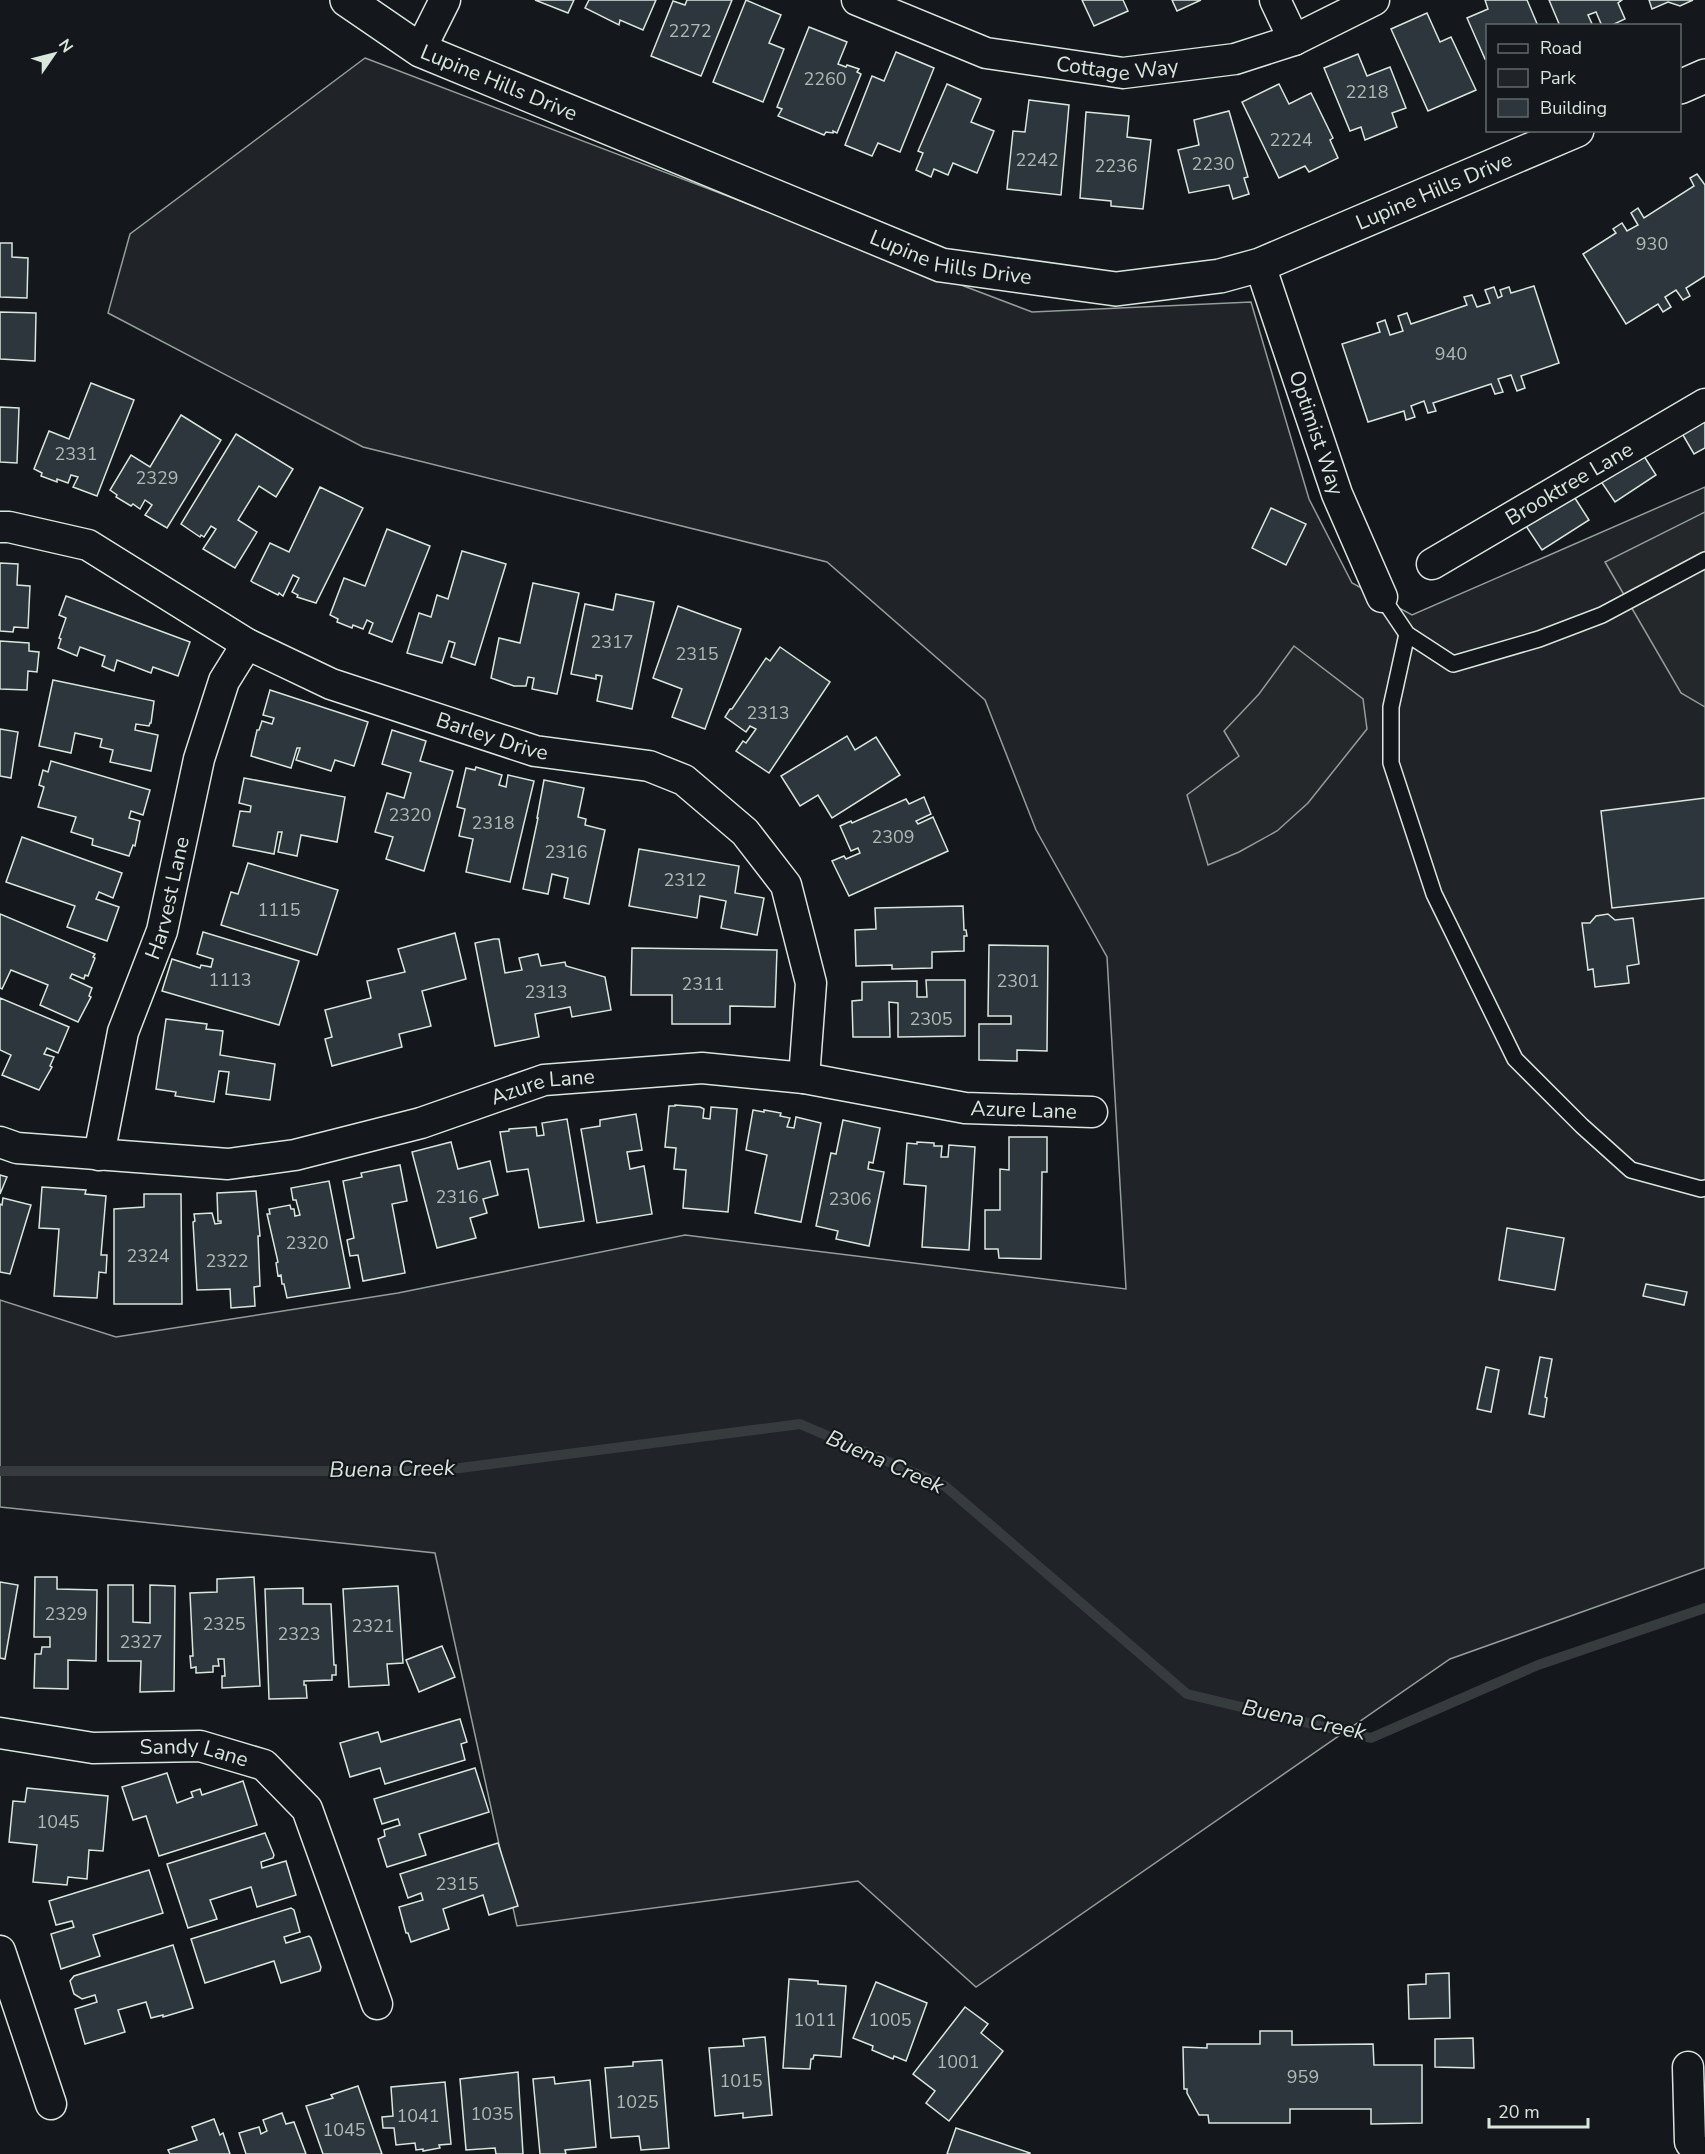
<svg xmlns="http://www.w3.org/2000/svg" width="1705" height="2154" viewBox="0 0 1705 2154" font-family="'Nunito Sans',sans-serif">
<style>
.green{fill:#202428;stroke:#939e99;stroke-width:1.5}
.parking{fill:#24282b;stroke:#939e99;stroke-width:1.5}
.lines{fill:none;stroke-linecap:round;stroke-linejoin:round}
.stream{stroke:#363b3e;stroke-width:10}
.building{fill:#2c363c;stroke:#d8e6dc;stroke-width:1.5}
.lane-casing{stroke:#d8e6dc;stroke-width:18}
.street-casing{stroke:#d8e6dc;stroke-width:33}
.secondary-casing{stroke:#d8e6dc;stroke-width:36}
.lane{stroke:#14181c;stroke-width:15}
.street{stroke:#14181c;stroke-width:30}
.secondary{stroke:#14181c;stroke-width:33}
.labels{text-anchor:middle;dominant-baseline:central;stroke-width:4.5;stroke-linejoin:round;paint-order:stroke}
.number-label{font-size:18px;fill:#adbab4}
.street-label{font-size:21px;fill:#d8e6dc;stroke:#14181c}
.water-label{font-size:22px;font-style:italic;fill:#d8e6dc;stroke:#14181c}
</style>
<rect width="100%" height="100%" fill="#14181c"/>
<path class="green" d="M365,58l667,254 219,-10 58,197 43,84 60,32 293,-128v1081l-255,91 -474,328 -118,-106 -341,45 -82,-373 -435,-46v-207l116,37 282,-44 287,-58 441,54 -19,-332 -71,-127 -51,-130 -158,-138 -464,-115 -255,-134 22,-79z"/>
<g class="parking">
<path d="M1705,512v195l-24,-14 -76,-131z"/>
<path d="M1294,646l69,53 4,30 -59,74 -31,28 -38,21 -31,13 -21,-70 52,-39 -15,-25 35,-37z"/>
</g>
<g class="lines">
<path class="stream" d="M0,1471h437l363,-47 145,62 242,208 184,44 167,-73 167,-57"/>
</g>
<g class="building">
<path d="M535,0h39l-6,13z"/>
<path d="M589,0h67l-13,30 -23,-10 -1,5 -34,-17z"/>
<path d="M687,0h45l-31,76 -50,-20 22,-55 12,4z"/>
<path d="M746,0l35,15 -12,28 15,6 -21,53 -50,-20z"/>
<path d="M1082,0h41l5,11 -34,15z"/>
<path d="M1172,0h29l-24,11z"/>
<path d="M1485,0h42l11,26h-50v32l-3,1 -18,-41 21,-9z"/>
<path d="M1549,0h73l-4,3 7,16 -15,7h-8l-6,-14 -8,3 5,11h-33z"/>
<path d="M1649,0h44l-13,6 -12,-4 -16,7z"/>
<path d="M1427,13l13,29 11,-5 25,53 -48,21 -37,-82z"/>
<path d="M809,27l38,15 -9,22 8,3 1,-2 12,4 -2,3 4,2 -24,59 -4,-2v2l-7,-1 -2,3 -46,-19 4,-7 -5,-2z"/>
<path d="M896,52l38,16 -34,84 -22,-9 -6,13 -27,-11 27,-69 12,5z"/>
<path d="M1358,54l9,22 23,-9 16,41 -14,5 5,14 -32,13 -4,-13 -11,4 -26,-63z"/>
<path d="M947,84l34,15 -10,23 23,9 -17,42 -24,-10 -5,12 -14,-6 -3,8 -15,-7 7,-17 -5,-2z"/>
<path d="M1279,84l10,20 22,-11 22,45 -3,2 8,18 -29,14 -4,-6 -26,12 -37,-76z"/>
<path d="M1029,100l40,5 -8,90 -54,-6 6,-58 12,1z"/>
<path d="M1229,111l19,66 -4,1 5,16 -16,5 -4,-14 -40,8 -11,-43 21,-5 -5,-25z"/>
<path d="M1086,112l43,4 -2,21 24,3 -8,69 -32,-3v-5l-31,-3z"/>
<path d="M1697,174l8,11v91l-19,12 4,8 -7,4 -7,-10 -11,7 6,10 -8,5 -5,-8 -32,20 -43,-70 33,-21 -3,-4 9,-6 5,8 11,-6 -7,-12 7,-5 6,10 50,-32 -4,-8z"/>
<path d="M0,243h12v14l16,1 -1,40 -27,-1z"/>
<path d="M1534,286l25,77 -38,13 4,12 -8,3 -6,-16 -13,4 5,13 -8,2 -4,-10 -58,19 3,8 -8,2 -4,-12 -13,5 4,11 -9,3 -2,-9 -36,11 -26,-78 38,-12 -3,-9 8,-3 5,15 13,-4 -5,-15 9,-3 4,11 56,-19 -3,-8 8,-2 5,12 13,-4 -5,-13 9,-3 4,11 4,-2 -2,-6 9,-3 2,6z"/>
<path d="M0,312l36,1 -1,48 -35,-2z"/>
<path d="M91,383l43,17 -37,96 -24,-9 5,-10 -7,-2 -3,8 -11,-4v3l-16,-6 1,-3 -8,-4 15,-38 20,8z"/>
<path d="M0,407l19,1 -2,55 -17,-1z"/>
<path d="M181,415l40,25 -54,88 -22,-13 7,-10 -7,-5 -5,9 -7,-5 -2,2 -15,-9 1,-2 -7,-5 21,-35 19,12z"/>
<path d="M1705,416v32l-11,6 -14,-24z"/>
<path d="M236,434l57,35 -17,28 -17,-11 -21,34 19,12 -22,36 -32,-19 13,-20 -5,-3 -7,11 -3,-2 -1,2 -19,-13z"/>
<path d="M1642,453l14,22 -41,27 -15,-22z"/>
<path d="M320,487l43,21 -47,95 -19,-6 1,-2 -6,-3 7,-14 -6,-3 -10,21 -4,-3 -1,2 -24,-12 -3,-2 19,-38 19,9z"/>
<path d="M1573,495l16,25 -47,30 -16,-24z"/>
<path d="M1271,508l35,16 -20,41 -34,-17z"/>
<path d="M387,529l43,17 -38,96 -23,-9 4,-10 -6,-3 -4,9 -10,-4 -1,3 -15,-6 1,-3 -8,-4 14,-37 21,8z"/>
<path d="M462,551l44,13 -31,101 -24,-8 4,-14 -6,-2 -7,22 -35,-10 12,-40 12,4 6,-22 11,4z"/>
<path d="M0,563l18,1 -1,21 13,1 -2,42 -14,-1 -1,5 -13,-1z"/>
<path d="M533,583l46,10 -22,101 -25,-5 2,-11 -6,-1 -2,9h-12l-23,-8 8,-40 21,5z"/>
<path d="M616,594l38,8 -22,107 -35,-8 5,-25 -6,-1v4l-25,-5 14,-70 28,6z"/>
<path d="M66,596l124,46 -12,34 -25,-9 -2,6 -34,-13 -3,11 -12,-5 3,-10 -25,-9 -3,9 -19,-8 3,-9 -2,-1 7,-20 -7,-3z"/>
<path d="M678,606l63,23 -36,100 -33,-12 10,-28 -29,-11z"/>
<path d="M0,641l29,2v8l10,1 -2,20 -9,-1 -1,19 -27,-1z"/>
<path d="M780,647l50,35 -61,91 -33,-22 7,-10 3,2 10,-14 -6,-3 -4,6 -21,-15 5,-8h2l34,-51 4,3z"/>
<path d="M53,680l101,21 -3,22h-1l-1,3 -13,-2 -1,6 23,5 -7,36 -41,-9 3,-12 -13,-3 2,-8 -27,-6 -4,20 -32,-7z"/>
<path d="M270,690l98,32 -14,44 -19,-6 -4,11 -35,-11 4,-12h-3l-6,20 -40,-12 6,-26h2l3,-9 10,3 2,-6 -11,-3z"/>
<path d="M0,729l18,3 -7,46 -11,-2z"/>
<path d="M392,730l34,11 -6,20 33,10 -29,100 -38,-12 7,-22 -18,-5 12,-39 17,5 7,-25 -29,-9z"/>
<path d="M847,736l8,14 21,-13 24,38 -68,43 -14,-23 -18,11 -19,-30z"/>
<path d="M51,761l99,29 -7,25 -12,-4 -2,7 11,3 -5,25 -2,-1 -4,11 -37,-11 1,-6 -22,-7 5,-15 -38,-10 6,-20 -5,-2 4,-15 5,2z"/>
<path d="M476,767l26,8 -3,10 7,2 2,-12 26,6 -24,101 -44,-10 7,-33 -14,-3 6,-27 -8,-2 9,-39 9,2z"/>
<path d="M244,778l101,19 -8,45 -36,-7 -4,21 -19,-4 4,-20h-4l-4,22 -41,-8 7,-35 10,1 1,-6 -12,-3z"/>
<path d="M544,780l40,8 -6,29 8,2 -1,6 20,5 -16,74 -25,-6 4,-20 -16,-4 -4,20 -25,-5 15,-71h-1z"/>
<path d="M924,797l7,17 -15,7 2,3 15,-7 15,34 -99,45 -17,-35 12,-5 2,3 14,-6 -2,-5 -7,3 -11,-25 11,-5 1,2 54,-24 3,5z"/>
<path d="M1705,798v100l-93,10 -11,-97z"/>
<path d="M22,837l100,36 -9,25 -14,-6 -3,7 23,8 -12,34 -40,-14 8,-21 -69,-24z"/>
<path d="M639,849l100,17 -4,27 29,5 -7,37 -36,-7 5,-27 -26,-5 -3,22 -68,-12z"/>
<path d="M248,863l90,27 -21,65 -96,-30 10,-33 7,2z"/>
<path d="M963,906l1,24h2l1,6h-3v15l-32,1v16l-40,1v-4l-36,1 -1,-36 21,-1 -1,-21z"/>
<path d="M0,914l95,40 -2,3 2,1 -7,18 -3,-1 -1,4 -12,-5 -2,4 22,10 -3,8 2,1 -13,25 -38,-17 8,-20 -37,-15 -9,19 -2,-1z"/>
<path d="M1608,914l7,6 18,-2 6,46 -12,2 2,17 -34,4 -2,-18 -5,1 -6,-47h8l6,-7z"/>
<path d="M203,932l96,29 -20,64 -117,-34 10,-32 28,9 1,-3 10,2 2,-8 -16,-5z"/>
<path d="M455,933l11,46 -44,12 9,35 -32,8 3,13 -70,19 -7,-27 7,-2 -7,-27 46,-12 -4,-17 38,-9 -7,-23z"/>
<path d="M494,939h5l6,34 17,-3 -3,-12 19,-4 3,12 24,-4 1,4 39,11 6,33 -39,7 -2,-10 -35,7 4,23 -44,9 -20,-103z"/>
<path d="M989,945l59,1 -1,105 -30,-1v11l-38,-1v-36h32v-8h-23z"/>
<path d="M632,948l145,2 -2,57 -45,-1v18h-58v-29h-41z"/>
<path d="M926,980h39v56l-67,1v-34l-9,-1 1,35h-37l-1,-36 10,-1v-18l55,-1v16h10z"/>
<path d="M0,998l69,29 -11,26 -11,-5 -3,6 10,3 -4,9 2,1 -13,23 -37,-15 9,-20 -11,-5z"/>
<path d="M166,1019l41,5 -1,5 17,2 -3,24 55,9 -5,36 -44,-6 3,-22 -10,-1 -5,31 -39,-6 1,-4 -20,-3z"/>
<path d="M675,1105l25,2 4,2 -1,9 7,1 1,-12 26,2 -9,103 -45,-4 3,-38 -12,-1 2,-21 -11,-1 4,-41h6z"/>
<path d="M753,1110l11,2v-2l17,3 -1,3 10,2 -3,9 7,1 2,-11 25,6 -20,99 -46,-9 12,-58 -21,-5z"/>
<path d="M636,1114l6,36 -15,2 3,17 14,-3 8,48 -55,9 -16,-94 19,-3v-6z"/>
<path d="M567,1119l17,102 -45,7 -11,-59 -21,3 -7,-40 9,-1v-2l27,-2 1,9 7,-1 -2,-12z"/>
<path d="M843,1120l37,8 -7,35 -4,-1 -1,7 16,3 -15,74 -33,-7 2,-8 -22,-5 15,-73 5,1z"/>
<path d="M1009,1137h38v35h-5l-1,87 -42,-1 -1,-9h-13v-39h15v-41l9,1z"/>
<path d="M451,1142l7,27 32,-8 8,34 -15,4 4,14 -17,5 6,20 -39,10 -25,-96z"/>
<path d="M917,1142l17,1v3h8l-1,11h7l1,-12 26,2 -6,103 -47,-3 4,-61 -22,-2 3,-41 10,1z"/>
<path d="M400,1165l7,36 -15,3 13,69 -42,8 -5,-26 -8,1 -3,-16 7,-2 -11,-57 19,-4 -1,-4z"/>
<path d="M0,1175l7,2 -7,17z"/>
<path d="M329,1181l21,107 -63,10 -3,-14h-2l-1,-9 -3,1 -2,-13 2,-1 -11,-48h3l-1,-5 21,-4 1,4h3l1,7 5,-1 -4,-15h-3l-2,-12z"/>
<path d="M42,1187l44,3 -1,4 21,2 -5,59h6l-1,18 -7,-1 -2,26 -43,-2 5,-67 -20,-1z"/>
<path d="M256,1191l4,45h-2l2,50 -6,1 1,19 -24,2 -1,-19 -33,1 -4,-68 2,-1 -1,-7 18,-1 3,11 6,-1v-2h-3l-1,-28z"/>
<path d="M144,1194h37l1,110h-68v-95l30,-2z"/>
<path d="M3,1198l28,7 -21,69 -10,-2v-68l2,1z"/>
<path d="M1507,1228l57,10 -9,52 -56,-10z"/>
<path d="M1646,1284l41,8 -3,13 -41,-9z"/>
<path d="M1540,1357l12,2 -7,38 2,1 -3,19 -15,-3z"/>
<path d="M1486,1367l13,3 -8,42 -14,-3z"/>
<path d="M35,1577h22v12l40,1 -1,71 -28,-1v29l-34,-1 1,-34h6l1,-7h8v-10h-16z"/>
<path d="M254,1577l6,109 -38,2v-12h3l-1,-17h-6l1,7h-6v6l-17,1v-6l-5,1 -1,-12h3l-3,-63 27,-1v-13z"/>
<path d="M0,1582l18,3 -13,74 -5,-1z"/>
<path d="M108,1585h25v37l17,1v-38l25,1 -1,105 -34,1 1,-31h-33z"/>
<path d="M398,1586l5,77 -16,1 2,21 -40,2 -6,-98z"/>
<path d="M303,1588v16h28l3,61h2v10h-4v5l-28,1v4h2l1,13 -38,1 -4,-110z"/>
<path d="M442,1646l13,31 -36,15 -13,-32z"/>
<path d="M460,1719l7,23 -6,2 4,16 -80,24 -5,-16 -30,9 -10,-34 38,-11 3,10z"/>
<path d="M475,1768l14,44 -70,22 7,21 -39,12 -9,-28 7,-3 -1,-6 16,-5 -2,-6 -16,5 -8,-25z"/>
<path d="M167,1773l10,30 16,-6 -2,-5 9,-3 2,6 41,-14 14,44 -98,31 -13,-40 -13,4 -11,-33z"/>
<path d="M27,1788l81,8 -5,55 -14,-1 -2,29 -19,-2 -1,8 -34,-3 4,-37 -28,-3 4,-41 12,1z"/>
<path d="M265,1833l9,22 -1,3 -12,4 1,6 24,-7 10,34 -39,12 -6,-20 -41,13 7,19 -29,9 -21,-64z"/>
<path d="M498,1843l20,63 -29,9 -6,-20 -40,14 6,20 -38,13 -3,-9h-2l-7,-26 24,-7 -2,-7 -13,5 -8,-24z"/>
<path d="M149,1870l14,43 -70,22 7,21 -39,13 -10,-35 23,-7 -2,-6 -16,4 -7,-24z"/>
<path d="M291,1908l3,2 6,22 -16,5 2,6 23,-7 2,2 10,29 -1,4 -39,12 -7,-22 -69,22 -14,-44z"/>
<path d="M173,1945l20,63 -30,9v-2l-12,3 -5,-16 -28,8 7,22 -40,12 -10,-35 22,-7 -2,-7 -13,4 -8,-5 -4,-13 4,-5z"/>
<path d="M1449,1973l1,45 -41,1 -1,-34 18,-1v-10z"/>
<path d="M789,1979l29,2v3l28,2 -5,71 -27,-2 -1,4h-2l-1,10 -27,-1z"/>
<path d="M876,1982l51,21 -21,58 -12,-5 -1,3 -21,-9 1,-4 -20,-8z"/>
<path d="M965,2007l23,17 -7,9 22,18 -54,70 -23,-18 9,-12 -22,-17z"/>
<path d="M1260,2031h32v14l81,-1 1,21h48v58l-51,1v-15h-81v14h-81l-1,-8h-9l-12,-22v-4h-3l-1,-42 24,1v-4h53z"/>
<path d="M765,2037l7,78 -29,3v-5l-28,3 -6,-68 35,-2 -1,-7z"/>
<path d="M1473,2038l1,30 -39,-1v-28z"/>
<path d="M662,2060l7,88 -28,2 -2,-14 -28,2 -6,-70 28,-2v-4z"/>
<path d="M518,2072l5,82h-27l-1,-6 -29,2 -6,-71z"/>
<path d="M554,2077l1,7 35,-4 6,67 -31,3 1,4h-26l-7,-75z"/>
<path d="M445,2082l6,62 -12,1 1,3 -17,3v-2l-7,1 -1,-7 -19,2 -2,-17h-11l-1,-11 11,-1 -2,-29z"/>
<path d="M358,2086l24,68h-59l-17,-48 27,-8 -2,-3z"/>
<path d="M282,2113l4,11 8,-2 12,32h-60l-7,-21 20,-6 2,7 6,-3 -4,-11z"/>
<path d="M214,2119l6,16 3,-2 7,21h-60l-2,-4 29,-10 -5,-13z"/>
<path d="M956,2128l74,25v1h-83z"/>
</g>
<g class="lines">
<g class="lane-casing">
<g id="lane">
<path d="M1382,597l25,37 46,30 86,-25 63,-24 103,-55"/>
<path d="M1407,634l-16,73v56l43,131 81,165 67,67 49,44 70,19 4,-1"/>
</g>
</g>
<g class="street-casing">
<g id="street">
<path id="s1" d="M857,0l129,53 137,20 112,-14 59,-19 80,-40"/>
<path d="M1275,0l19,40"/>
<path d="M420,50l25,-50"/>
<path id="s2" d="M1260,265l77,229 45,103"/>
<path id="s3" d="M0,527h9l79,18 159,99 84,40 204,67 114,15 35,14 61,52 41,53 25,98 -7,95"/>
<path id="s4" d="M1432,564l273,-160"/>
<path id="s5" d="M0,1142l17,6 211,16 67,-9 126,-32 123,-43 158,-12 102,10 161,30 127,4"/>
<path id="s6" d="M99,1155l24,-123 39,-101 37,-172 25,-78 23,-37"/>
<path id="s7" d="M0,1733l93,15 107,-2 64,19 43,44 70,195"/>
<path d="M0,1951l51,153"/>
<path d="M1688,2067l2,75 9,12"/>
</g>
</g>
<g class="secondary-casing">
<g id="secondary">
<path id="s8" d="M347,0l73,50 521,215 175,24 104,-13 40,-11 317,-135"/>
<path d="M1680,87l25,-11"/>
</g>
</g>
<use href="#lane" class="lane"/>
<use href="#street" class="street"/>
<use href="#secondary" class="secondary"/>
</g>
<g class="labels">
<g class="number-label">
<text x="690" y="31">2272</text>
<text x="825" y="79">2260</text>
<text x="1367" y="92">2218</text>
<text x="1291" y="140">2224</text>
<text x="1037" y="160">2242</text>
<text x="1213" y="164">2230</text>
<text x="1116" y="166">2236</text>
<text x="1652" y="244">930</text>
<text x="1451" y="354">940</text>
<text x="76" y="454">2331</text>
<text x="157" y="478">2329</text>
<text x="612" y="642">2317</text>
<text x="697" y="654">2315</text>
<text x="768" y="713">2313</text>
<text x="410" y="815">2320</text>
<text x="493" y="823">2318</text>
<text x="893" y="837">2309</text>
<text x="566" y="852">2316</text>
<text x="685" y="880">2312</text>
<text x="279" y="910">1115</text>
<text x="230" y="980">1113</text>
<text x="1018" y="981">2301</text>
<text x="703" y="984">2311</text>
<text x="546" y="992">2313</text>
<text x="931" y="1019">2305</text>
<text x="457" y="1197">2316</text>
<text x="850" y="1199">2306</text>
<text x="307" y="1243">2320</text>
<text x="148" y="1256">2324</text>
<text x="227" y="1261">2322</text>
<text x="66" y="1614">2329</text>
<text x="224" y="1624">2325</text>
<text x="373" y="1626">2321</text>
<text x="299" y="1634">2323</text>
<text x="141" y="1642">2327</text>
<text x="58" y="1822">1045</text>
<text x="457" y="1884">2315</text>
<text x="815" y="2020">1011</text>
<text x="890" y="2020">1005</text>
<text x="958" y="2062">1001</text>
<text x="1303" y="2077">959</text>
<text x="741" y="2081">1015</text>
<text x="637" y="2102">1025</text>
<text x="492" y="2114">1035</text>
<text x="418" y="2116">1041</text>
<text x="344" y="2130">1045</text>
</g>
<g class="street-label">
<text stroke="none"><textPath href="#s1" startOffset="272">Cottage Way</textPath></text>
<text stroke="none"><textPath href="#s8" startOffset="174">Lupine Hills Drive</textPath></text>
<text stroke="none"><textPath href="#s8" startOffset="1164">Lupine Hills Drive</textPath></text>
<text stroke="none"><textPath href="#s8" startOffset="660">Lupine Hills Drive</textPath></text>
<text stroke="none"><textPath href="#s2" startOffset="177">Optimist Way</textPath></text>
<text stroke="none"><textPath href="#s4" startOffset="159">Brooktree Lane</textPath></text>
<text stroke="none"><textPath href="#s3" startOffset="540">Barley Drive</textPath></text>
<text stroke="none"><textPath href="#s6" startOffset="267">Harvest Lane</textPath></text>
<text stroke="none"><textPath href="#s5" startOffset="555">Azure Lane</textPath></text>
<text stroke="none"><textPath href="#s5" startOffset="1041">Azure Lane</textPath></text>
<text stroke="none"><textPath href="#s7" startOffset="196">Sandy Lane</textPath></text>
</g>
<g class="water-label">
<text transform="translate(885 1462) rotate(24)">Buena Creek</text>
<text transform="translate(392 1469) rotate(-1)">Buena Creek</text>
<text transform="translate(1304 1720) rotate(12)">Buena Creek</text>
</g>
</g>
<rect x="1486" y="24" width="195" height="108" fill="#14181c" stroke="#626a69" stroke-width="1.5"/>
<rect x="1498" y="44" width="30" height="9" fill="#14181c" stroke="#626a69" stroke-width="1.5"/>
<text x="1540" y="54" font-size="18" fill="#d8e6dc">Road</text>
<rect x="1498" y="69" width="30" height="18" fill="#202428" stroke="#626a69" stroke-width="1.5"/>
<text x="1540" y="84" font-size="18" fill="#d8e6dc">Park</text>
<rect x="1498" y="99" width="30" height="18" fill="#2c363c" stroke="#626a69" stroke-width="1.5"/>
<text x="1540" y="114" font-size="18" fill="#d8e6dc">Building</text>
<g transform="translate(54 54) rotate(55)" stroke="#14181c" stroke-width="4.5" paint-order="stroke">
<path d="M0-4.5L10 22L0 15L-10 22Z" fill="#d8e6dc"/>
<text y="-9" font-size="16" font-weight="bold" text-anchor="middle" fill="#d8e6dc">N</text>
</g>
<path d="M1489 2118v9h99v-9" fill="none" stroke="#d8e6dc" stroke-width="3"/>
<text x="1498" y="2118" font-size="18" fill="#d8e6dc" stroke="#14181c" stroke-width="4.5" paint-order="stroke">20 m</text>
</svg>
